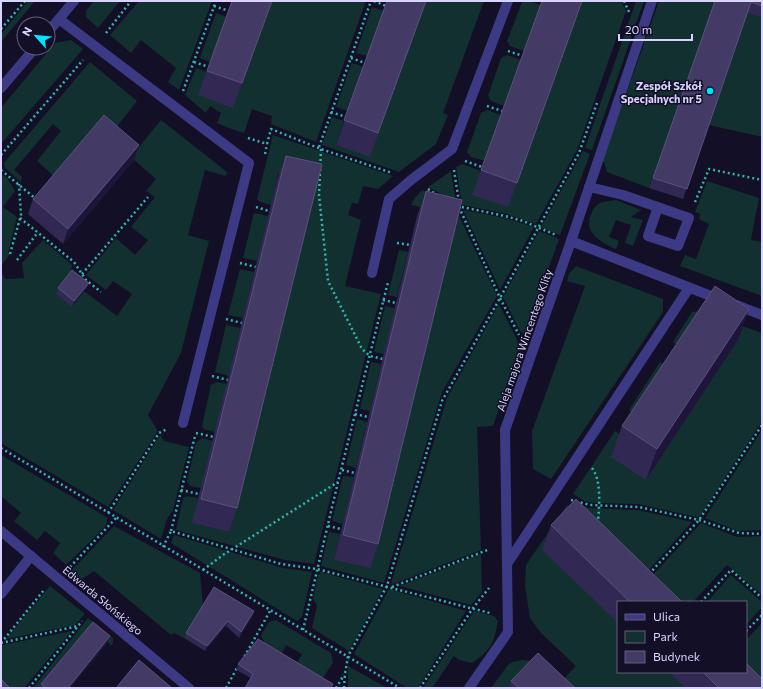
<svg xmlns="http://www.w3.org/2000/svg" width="763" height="689" viewBox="0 0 763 689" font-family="Commissioner,sans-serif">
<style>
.green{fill:#12302f}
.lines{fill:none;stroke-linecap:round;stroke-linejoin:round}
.path{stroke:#2fb8b0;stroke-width:2.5;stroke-dasharray:2 3;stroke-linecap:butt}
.service{stroke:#3d3a85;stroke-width:10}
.minor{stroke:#3d3a85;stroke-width:10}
.wall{fill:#312854}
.shaded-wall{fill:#1d163a}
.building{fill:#433a66;stroke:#5a527e}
.poi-dot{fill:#00e5ff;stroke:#130f26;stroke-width:1.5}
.labels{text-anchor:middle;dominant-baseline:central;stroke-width:3;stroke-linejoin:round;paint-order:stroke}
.poi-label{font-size:11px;font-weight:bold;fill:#d9d4ff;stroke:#130f26;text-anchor:end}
.street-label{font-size:11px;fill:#d9d4ff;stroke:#130f26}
</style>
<rect width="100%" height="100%" fill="#130f26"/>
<g class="green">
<path d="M28,1h7l-34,41v-8z"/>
<path d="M94,1h26l-22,27 -12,-11v-6z"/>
<path d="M139,1h73l-33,89 -11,-8 8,-14 -35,-28 -10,13 -21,-18z"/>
<path d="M272,1h94l-50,141 -45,-18 1,-8 -20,-7 -8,24 -18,-6 -9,-4 4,-10 -11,-7 -4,7 -21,-18 11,-27 11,4 26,35z"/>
<path d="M426,1h58l-41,112 5,2 -12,29 -37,28 -77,-27 10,-28 12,4 -8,24z"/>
<path d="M524,1h6l11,4 -17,46 -14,-5 -3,-5 15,-39z"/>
<path d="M582,1h39l5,10 -49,139 -41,74 -33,-11 -41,-8 -6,-38 6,-3 19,7 -8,24z"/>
<path d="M636,1h8l-52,149 -7,-2z"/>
<path d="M659,1h56l-66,187 -42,-16 -4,-12z"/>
<path d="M372,7l12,4 -17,45 -11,-3z"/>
<path d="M216,13l11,4 -17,45 -10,-4z"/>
<path d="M748,13l14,5v119l-53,-12z"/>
<path d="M71,40l12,9 -82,95v-36l54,-65z"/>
<path d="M507,55l14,5 -17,46 -13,-5 -3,-5 13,-38z"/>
<path d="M90,62l47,39 -29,37 -51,41 -20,-18 24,-30 -8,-7 -39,46 8,7 -1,5 -16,-14 -1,-5z"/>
<path d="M352,63l12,4 -16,44 -12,-4z"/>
<path d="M487,110l14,5 -16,46 -14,-4 -4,-5 14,-39z"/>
<path d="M161,120l66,52 -1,4 -21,-6 -17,65 21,6 -28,112 -33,62 10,16 -50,76 -107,-64v-171l4,7 19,-1 -2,-15 21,-23 29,25 -2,10 2,32 12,-16 33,25 15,-22 -19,-13 -7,9 -20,-15 30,-37 19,17 13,-15 -17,-13 24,-30 -9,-6 10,-12 -25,-22z"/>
<path d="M273,135l120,41 -15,13 -15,-3 -5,18 -6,-1 -4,12 13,5 -16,66 36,8 -67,270 -29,-4 -109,-30 7,-32 4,-2 11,2 -5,25 36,9 75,-352 -26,-6 -7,31 -11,-3 -3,-3z"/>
<path d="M583,151l7,3 -30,81 -19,-8z"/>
<path d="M451,171l5,33 -9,-7 -19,-10z"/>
<path d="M1,174l6,4 8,13 -12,16 14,10 -9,36 2,1 -9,12z"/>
<path d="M707,181l52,17 -8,42 11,2v54l-82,-30 5,-11 11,4 13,-35 -10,-5 1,-5 -5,-2z"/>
<path d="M422,190l34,20 41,86 -55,96 -58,191 -63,-17 8,-34 11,2 -6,26 113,-347 -36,-8 3,-6z"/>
<path d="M616,200l25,10 -10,7 12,3 -10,26 -8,-3 6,-18 -15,-5 -7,17 10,4 -3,8c-16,-7 -34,-17 -24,-37 1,-3 4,-7 8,-9 5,-2 11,-2 16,-3z"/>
<path d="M463,210l42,8 29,9 -34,63z"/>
<path d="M254,213l14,3 -11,45 -14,-3z"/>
<path d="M539,231l20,8 -34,96 -5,-4 -17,-34z"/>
<path d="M399,250l9,2 -11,45 -9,-2z"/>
<path d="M576,266l87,33v13l-112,167 -18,-10 -1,-38 53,-145 -18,-5 2,-7z"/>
<path d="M240,269l14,3 -11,46 -15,-3z"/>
<path d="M499,304l21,42 -27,80 -16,1 4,123 -88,34 -2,-1 2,-6 54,-179z"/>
<path d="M385,306l10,2 -11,46 -10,-2z"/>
<path d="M700,311l62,22v88l-62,95 -3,1 -59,-13 -45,-1 -9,-2 -11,-7 42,-63 9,6 58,-88 -9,-7 19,-30z"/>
<path d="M226,325l14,3 -11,48 -14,-4z"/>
<path d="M371,362l10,2 -11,47 -10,-2z"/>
<path d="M660,362l9,6 -32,49 -8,-7z"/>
<path d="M217,382l10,2 -12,48 -11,-3 -2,-3 9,-41z"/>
<path d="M357,419l10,3 -11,46 -10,-3z"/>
<path d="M762,430v100l-24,1 -33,-13z"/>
<path d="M160,435l4,6 25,6 -16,63 -6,9 -6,20 -48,-29z"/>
<path d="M202,438l11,3 -12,47 -11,-2 -3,-5 9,-38z"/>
<path d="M1,455l107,63 -3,9 -39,38 -13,-12 7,-10 -15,-12 -8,9 -23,-19 7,-8 -20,-17z"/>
<path d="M343,476l11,1 -11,47 -11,-3z"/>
<path d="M578,504l11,4 49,2 54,12 -45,50z"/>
<path d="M567,505l27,26 24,92v49h51l16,16h-114l-8,-8 13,-14 -35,-33 -11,-15 -5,-32 1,-21z"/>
<path d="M701,523l36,14 25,-1v59l-35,-30 -34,37h-14l-27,-26z"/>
<path d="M114,526l86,47 3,34 -19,31 -10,-5 -3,2 -77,-64 -12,8 -14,-5z"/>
<path d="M174,535l109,33 29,4 -10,45 -5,4 -126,-78z"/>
<path d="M481,554l1,38 -11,13 -71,-19z"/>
<path d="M321,572l62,17 -34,62 -37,-23 5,-23 -4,-6 5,-24z"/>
<path d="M731,575l31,27v5l-16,18v-23h-39z"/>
<path d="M50,586l35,28 -10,11 -69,14z"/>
<path d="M389,589l77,22 -48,77h-11l-53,-34z"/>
<path d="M474,611l20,5 4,5c-4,22 -7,29 -26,42l-13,-3 -5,-4 -22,32h-9z"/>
<path d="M88,618l25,20v5l-2,3 -3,-4 -67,46h-8z"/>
<path d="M276,620l55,33 2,10 -11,16 -25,-16 5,-9 -16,-9 -4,8 -17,-9 -4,-9 8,-13z"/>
<path d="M762,623v59l-16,-15v-27z"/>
<path d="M72,631l-48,57h-18l-5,-5 1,-38z"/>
<path d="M522,660l10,1 -13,27h-28l17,-23 4,-3z"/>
<path d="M348,666l39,22h-39z"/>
</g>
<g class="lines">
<g class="path">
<path d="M374,1l12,5"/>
<path d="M541,1h1"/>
<path d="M624,1l5,11"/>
<path d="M214,6l15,5"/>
<path d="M1,29l24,-28"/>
<path d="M106,33l25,-32"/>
<path d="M508,51l15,5"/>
<path d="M351,58l14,5"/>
<path d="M194,62l15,5"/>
<path d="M183,91l33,-90"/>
<path d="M487,106l15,5"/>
<path d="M331,112l15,5"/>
<path d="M248,138l19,6 4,-15 50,20 71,24"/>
<path d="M319,147l52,-146"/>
<path d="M321,149l-2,46 9,86 34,68 8,7 13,3"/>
<path d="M265,154l2,-10"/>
<path d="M1,155l82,-95"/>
<path d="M465,161l17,6"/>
<path d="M1,170l35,29"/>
<path d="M454,170l5,32"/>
<path d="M428,189l9,6"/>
<path d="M695,202l14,-33 53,11"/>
<path d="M457,206l48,10 18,5 33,14"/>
<path d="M256,207l13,4"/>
<path d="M459,207l41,91 19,37"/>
<path d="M20,218l54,44 12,18 15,12"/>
<path d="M397,243l13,2"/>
<path d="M10,254l11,-39 -2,-31"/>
<path d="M17,260l21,-28"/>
<path d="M240,263l16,4"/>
<path d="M82,274l66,-77"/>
<path d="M383,300l13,3"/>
<path d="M226,319l16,4"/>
<path d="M212,376l16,4"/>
<path d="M355,414l13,3"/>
<path d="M196,433l18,4"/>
<path d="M1,448l399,240"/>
<path d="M592,468c10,13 7,39 6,55"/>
<path d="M342,470l13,3"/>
<path d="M181,490l18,4"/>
<path d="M571,500l19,5 49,2 60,13 40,13 23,1"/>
<path d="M108,513l51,-80 8,-4"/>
<path d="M328,526l13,3"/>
<path d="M171,531l24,-95"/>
<path d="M163,547l8,-16 110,33 36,5 173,44"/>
<path d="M70,567l46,-49"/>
<path d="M203,570l20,-15 115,-73"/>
<path d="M649,574l50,-54 63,-95"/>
<path d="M392,587l98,-38"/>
<path d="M701,602l30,-32 31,28"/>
<path d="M303,630l35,-148 50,-200"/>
<path d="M746,631l16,-16"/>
<path d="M1,643l43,-53"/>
<path d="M1,643l77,-17 4,-5"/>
<path d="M242,661l28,-50"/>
<path d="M29,688l49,-62"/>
<path d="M226,688l11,-20"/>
<path d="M336,688l8,-13"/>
<path d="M344,688l1,-14 3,-18 39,-70 55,-185 58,-103 79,-145 18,-50"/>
<path d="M420,688l53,-80 16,-20"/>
</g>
<g class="service">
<path d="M59,19l190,144 -66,260"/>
<path d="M589,187l34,8 66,23 -11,28 -30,-10 10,-29"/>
<path d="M571,241l150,59"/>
<path d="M372,273l17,-74 22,-19 41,-31 56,-148"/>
<path d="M736,305l26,10"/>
<path d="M1,531l188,157"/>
<path d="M507,564l182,-276"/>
<path d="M1,594l30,-38"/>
<path d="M469,688l39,-56 -3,-202 66,-189 81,-240"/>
</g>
<g class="minor">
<path d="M48,32l26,-31"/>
<path d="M1,88l34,-40"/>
</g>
</g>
<g class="wall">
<path d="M232,1h40l-39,107 -35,-13z"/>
<path d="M387,1h39l-56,156 -34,-12z"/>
<path d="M542,1h40l-74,206 -36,-12z"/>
<path d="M715,1h47v17l-14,-5 -65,186 -34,-11z"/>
<path d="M139,145l-5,15 -71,84 -35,-30 5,-15z"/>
<path d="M286,156l-49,352 -8,24 -37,-9 85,-343z"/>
<path d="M426,191l-48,353 -8,24 -36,-8 83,-344z"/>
<path d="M58,288h29l-15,19 -16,-13z"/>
<path d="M738,340l-92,140 -35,-23 11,-31z"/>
<path d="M551,525l131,77h-64v21l-76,-73z"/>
<path d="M214,587l38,30 -13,21 -13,-12 -21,25 -21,-13 2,-5z"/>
<path d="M108,642l-38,46h-30l1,-4z"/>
<path d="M238,664l94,24 -81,-10 -15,-8z"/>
<path d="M669,672h77l16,16h-77z"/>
<path d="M511,681l64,7h-66z"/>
</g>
<g class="shaded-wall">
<path d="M139,145l-5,15 -71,84 5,-15z"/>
<path d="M89,283l-2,5 -15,19 2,-6z"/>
<path d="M749,309l-11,31 -92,140 11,-31z"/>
<path d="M254,611l-2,6 -13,21 2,-6z"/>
<path d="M228,621l-2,5 -21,25 2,-5z"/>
<path d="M110,636l-2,6 -38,46h-2z"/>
</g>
<g class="building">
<path d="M232,1h40l-30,82 -35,-12z"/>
<path d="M387,1h39l-48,132 -34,-13z"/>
<path d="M542,1h40l-65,182 -36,-13z"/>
<path d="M715,1h47v5l-11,-4 -64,187 -34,-11z"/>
<path d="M104,115l35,30 -71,84 -35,-30z"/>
<path d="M286,156l36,8 -85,344 -36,-9z"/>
<path d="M426,191l36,9 -84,344 -35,-9z"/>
<path d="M72,270l17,13 -15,18 -16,-13z"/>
<path d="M715,286l34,23 -92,140 -35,-23z"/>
<path d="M576,499l106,103h-52l-79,-77z"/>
<path d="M214,587l40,24 -13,21 -13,-11 -21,25 -21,-13z"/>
<path d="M93,622l17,14 -42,52h-22l-5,-4z"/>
<path d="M258,639l75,45 -2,4h-86l8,-14 -15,-10z"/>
<path d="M538,653l37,35h-56l-8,-7z"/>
<path d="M139,660l33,28h-56z"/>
<path d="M746,663l16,16v9h-43l-16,-16h43z"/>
<path d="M1,679l9,9h-9z"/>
</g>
<circle class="poi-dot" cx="710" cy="91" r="4"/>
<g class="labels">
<g class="poi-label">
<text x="702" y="85">Zespół Szkół<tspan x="702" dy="13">Specjalnych nr 5</tspan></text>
</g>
<g class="street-label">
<text transform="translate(524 340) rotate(-71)">Aleja majora Wincentego Klity</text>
<text transform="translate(103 600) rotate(40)">Edwarda Słońskiego</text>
</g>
</g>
<rect width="763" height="689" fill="none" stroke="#d9d4ff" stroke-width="4"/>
<rect x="617" y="601" width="130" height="72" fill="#130f26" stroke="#625e7d"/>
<rect x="625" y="614" width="20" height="6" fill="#3d3a85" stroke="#625e7d"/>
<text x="653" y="621" font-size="12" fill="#d9d4ff">Ulica</text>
<rect x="625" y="631" width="20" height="12" fill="#12302f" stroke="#625e7d"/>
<text x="653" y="641" font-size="12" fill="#d9d4ff">Park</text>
<rect x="625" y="651" width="20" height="12" fill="#433a66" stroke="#625e7d"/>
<text x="653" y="661" font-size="12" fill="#d9d4ff">Budynek</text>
<g transform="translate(36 36) rotate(297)"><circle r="19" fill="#130f26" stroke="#625e7d"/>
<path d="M0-3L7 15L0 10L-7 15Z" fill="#00e5ff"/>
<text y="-6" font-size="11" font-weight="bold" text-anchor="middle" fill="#d9d4ff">N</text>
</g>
<path d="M619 34v6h73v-6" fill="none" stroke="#d9d4ff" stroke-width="2"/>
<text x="625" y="34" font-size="12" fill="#d9d4ff" stroke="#130f26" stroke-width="3" paint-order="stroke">20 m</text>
</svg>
